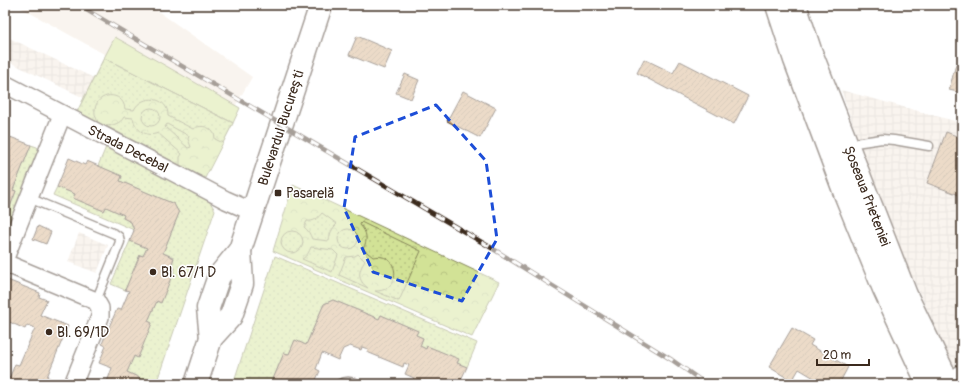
<svg xmlns="http://www.w3.org/2000/svg" width="967" height="389" viewBox="0 0 967 389" font-family="Pangolin,sans-serif">
<style>
.built{fill:#f2e7db}
.industrial{fill:url(#industrial-grid)}
.grass{fill:#d2e296;stroke:#86865a}
.forest{fill:url(#forest-crowns);stroke:#86865a}
.garden{fill:url(#garden-dots);stroke:#86865a}
.building{fill:url(#building-hatch);stroke:#3b2a1e}
.lines{fill:none;stroke-linecap:round;stroke-linejoin:round}
.service-casing{stroke:#3b2a1e;stroke-width:11}
.minor-casing{stroke:#3b2a1e;stroke-width:20}
.primary-casing{stroke:#3b2a1e;stroke-width:25}
.service{stroke:#fff;stroke-width:8}
.minor{stroke:#fff;stroke-width:17}
.primary{stroke:#fff;stroke-width:22}
.rail-casing{stroke:#3b2a1e;stroke-width:4.5}
.rail{stroke:#fff;stroke-width:3;stroke-dasharray:9;stroke-linecap:butt}
.marked{fill:none;stroke:#1d4ed8;stroke-width:3;stroke-dasharray:8 5;stroke-linejoin:round}
.poi-dot{fill:#3b2a1e;stroke:#fff;stroke-width:1.5}
.labels{text-anchor:middle;dominant-baseline:central;stroke-width:3;stroke-linejoin:round;paint-order:stroke}
.street-label{font-size:14px;fill:#3b2a1e;stroke:#fff}
.poi-label{font-size:14px;fill:#3b2a1e;stroke:#fff;text-anchor:start}
</style>
<defs>
<pattern id="industrial-grid" width="8" height="8" patternUnits="userSpaceOnUse"><rect width="8" height="8" fill="#f2e7db"/><path d="M0 4h8M4 0v8" fill="none" stroke="#d0c6bc"/></pattern>
<pattern id="forest-crowns" width="20" height="18" patternUnits="userSpaceOnUse"><rect width="20" height="18" fill="#d2e296"/><path d="M2 6a3 3 0 1 1 6 0M12 15a3 3 0 1 1 6 0" fill="none" stroke="#b5c281"/></pattern>
<pattern id="garden-dots" width="8" height="8" patternUnits="userSpaceOnUse"><rect width="8" height="8" fill="#d2e296"/><path d="M2 2h.1M6 6h.1" fill="none" stroke="#b5c281" stroke-width="1.8" stroke-linecap="round"/></pattern>
<pattern id="building-hatch" width="6" height="6" patternUnits="userSpaceOnUse"><rect width="6" height="6" fill="#d4b086"/><path d="M-1 1l2-2M0 6l6-6M5 7l2-2" fill="none" stroke="#ad8f6d"/></pattern>
</defs>
<rect width="100%" height="100%" fill="#fff"/>
<filter id="ink" filterUnits="userSpaceOnUse"><feTurbulence type="fractalNoise" baseFrequency=".025" numOctaves="2"/><feDisplacementMap in="SourceGraphic" scale="8" xChannelSelector="R" yChannelSelector="G"/><feConvolveMatrix kernelMatrix="1 2 1 2 8 2 1 2 1" color-interpolation-filters="sRGB"/></filter>
<g filter="url(#ink)">
<path class="built" d="M16,5h133l103,72 -26,45z"/>
<g class="industrial">
<path d="M5,36l89,42 -10,20 -79,-38z"/>
<path d="M841,90l121,33v236l-8,8 -47,-101 -37,-92z"/>
<path d="M79,233l29,12 -11,28 -29,-11z"/>
</g>
<path class="grass" d="M115,37l125,71 -7,15 -129,-65z"/>
<g class="forest">
<path d="M104,58l129,65 -28,55 -128,-66z"/>
<path d="M293,185l206,97 -27,55 -199,-86z"/>
</g>
<g class="garden">
<path d="M104,58l129,65 -10,20 -8,-4c0,-11 -13,-16 -22,-10l-25,-13c1,-19 -26,-23 -34,-6l-9,-1c-2,-19 -29,-17 -30,1 -1,4 2,9 3,13l-21,-11z"/>
<circle cx="151" cy="117" r="9"/>
<path d="M124,117l9,1c2,12 14,20 25,15l24,21 -2,3v8l-74,-39c7,-1 14,-2 18,-9z"/>
<path d="M167,124l22,12 -1,3 3,8 -3,1 -23,-21z"/>
<path d="M31,145l6,2 2,3 -34,91v-21l11,-29 -3,-1z"/>
<path d="M106,147l102,52 7,11 -59,174h-18l2,-6 -13,-6 7,-16 3,2 15,-35 -4,-2 9,-20 3,2 14,-35 -3,-2 3,-9 -11,-4 16,-40 -5,-9 -54,-23 2,-5 -24,-10z"/>
<path d="M57,187l18,7 -2,4 31,13 2,-4 18,8 -1,3 8,4 3,8 -81,-35z"/>
<path d="M322,213l15,11c-6,5 -7,10 -8,17l-17,-2c-2,-5 -4,-9 -8,-12l3,-6c7,1 11,-3 15,-8z"/>
<path d="M361,222l60,29 -22,50 -24,-10c28,1 25,-40 -2,-34l-10,-8c5,-9 4,-17 -3,-24z"/>
<circle cx="348" cy="239" r="10"/>
<circle cx="292" cy="242" r="11"/>
<path d="M130,241l17,7 -4,8 -3,-1 -15,35 -14,-6z"/>
<path d="M311,247l22,3 5,5 -6,17 -30,-13c5,-3 7,-7 9,-12z"/>
<path d="M358,254l7,7c-7,10 -8,19 3,27l-29,-13 7,-18 9,-1z"/>
<path d="M275,256l202,87 -10,24 -10,-4 2,-3 -32,-14 -1,3 -6,-3 3,-8 -7,-3 2,-4 -37,-16 -2,4 -46,-19 -9,4 -18,41 -11,-4 -6,13 -5,-1 -13,31h-38z"/>
</g>
<g class="building">
<path d="M357,36l35,15 -8,18 -35,-14z"/>
<path d="M644,59l29,14 7,-12 68,35 -14,28 -97,-51z"/>
<path d="M956,64l6,2v27l-13,-3z"/>
<path d="M405,74l14,6 -8,19 -15,-6z"/>
<path d="M463,91l33,17 -16,30 -33,-17z"/>
<path d="M5,116l5,2 -5,13z"/>
<path d="M946,132l16,6v58l-35,-13z"/>
<path d="M5,135l26,10 -18,45 3,1 -11,29z"/>
<path d="M69,158l16,7 2,-4 35,15 -2,5 54,23 5,9 -16,40 11,5 -3,8 4,2 -14,35 -4,-2 -9,20 4,2 -14,35 -4,-2 -7,16 13,6 -2,6h-37l2,-4 4,2 5,-14 -13,-5 7,-17 -4,-2 3,-8 12,-27 4,1 8,-19 -4,-1 15,-35 3,1 4,-8 -17,-7 4,-11 -3,-8 -8,-4 1,-3 -18,-8 -2,4 -31,-13 2,-4 -18,-7z"/>
<path d="M38,226l13,6 -5,12 -13,-5z"/>
<path d="M5,279l35,14 -1,4 8,3 -7,15 28,11 -21,51 5,2 -3,5h-42l8,-20 4,1 16,-37 -8,-3 -2,4 -20,-9z"/>
<path d="M333,300l46,19 2,-4 37,16 -2,4 7,3 -3,8 6,3 1,-3 32,13 -2,4 10,4 -8,17h-41l-6,-2 2,-4 -9,-4 4,-9 -5,-2 -1,4 -36,-15 1,-3 -6,-2 -1,3 -11,-4 -7,3 -5,11 -16,-7 -6,16 4,2 -6,13h-43l13,-31 5,1 6,-14 11,5 18,-41z"/>
<path d="M792,328l21,12 -3,5 38,22 -9,17h-15l-25,-15 -7,12 -23,-14z"/>
</g>
<g class="lines">
<g class="service-casing">
<g id="service">
<path d="M848,144l34,-5 12,1 35,6"/>
<path d="M29,198l86,36 4,3 1,5 -24,59"/>
<path d="M340,384c6,-3 10,-3 17,0"/>
</g>
</g>
<g class="minor-casing">
<g id="minor">
<path d="M5,84l221,116 27,12"/>
<path d="M5,258l57,-143"/>
<path d="M5,263l91,38 4,7v9l-27,67"/>
<path d="M950,384l12,-11"/>
</g>
</g>
<g class="primary-casing">
<g id="primary">
<path d="M777,5l18,55 51,136 38,93 44,95"/>
<path d="M795,5l15,45 96,245 43,89"/>
<path d="M211,338l-3,-30 11,-32 21,-26 81,-245"/>
<path d="M196,384l15,-46 20,-22 11,-32 -2,-34"/>
</g>
</g>
<use href="#service" class="service"/>
<use href="#minor" class="minor"/>
<use href="#primary" class="primary"/>
<g class="rail-casing">
<path id="rail" d="M78,5l412,242 182,113 34,24"/>
</g>
<use href="#rail" class="rail"/>
</g>
</g>
<path d="M0 0H967V389H0ZM436,105l50,56 11,78 -35,62 -89,-29 -29,-64 11,-71z" fill="#fff" fill-opacity=".55" fill-rule="evenodd"/>
<path class="marked" d="M436,105l50,56 11,78 -35,62 -89,-29 -29,-64 11,-71z"/>
<g class="poi-dot">
<rect x="274" y="189" width="8" height="8" rx="2"/>
<circle cx="153" cy="272" r="4"/>
<circle cx="49" cy="332" r="4"/>
</g>
<g class="labels">
<g class="street-label">
<text transform="translate(281 128) rotate(-72)">Bulevardul București</text>
<text transform="translate(128 149) rotate(27)">Strada Decebal</text>
<text transform="translate(867 196) rotate(69)">Șoseaua Prieteniei</text>
</g>
<g class="poi-label">
<text x="286" y="193">Pasarelă</text>
<text x="161" y="272">Bl. 67/1 D</text>
<text x="57" y="332">Bl. 69/1D</text>
</g>
</g>
<rect width="967" height="389" fill="none" stroke="#fff" stroke-width="20"/>
<rect x="10" y="10" width="947" height="369" fill="none" stroke="#3b2a1e" stroke-width="1.5" filter="url(#ink)"/>
<path d="M817 359v6h52v-6" fill="none" stroke="#3b2a1e" stroke-width="2"/>
<text x="823" y="359" font-size="12" fill="#3b2a1e" stroke="#ffffff" stroke-width="3" paint-order="stroke">20 m</text>
</svg>
